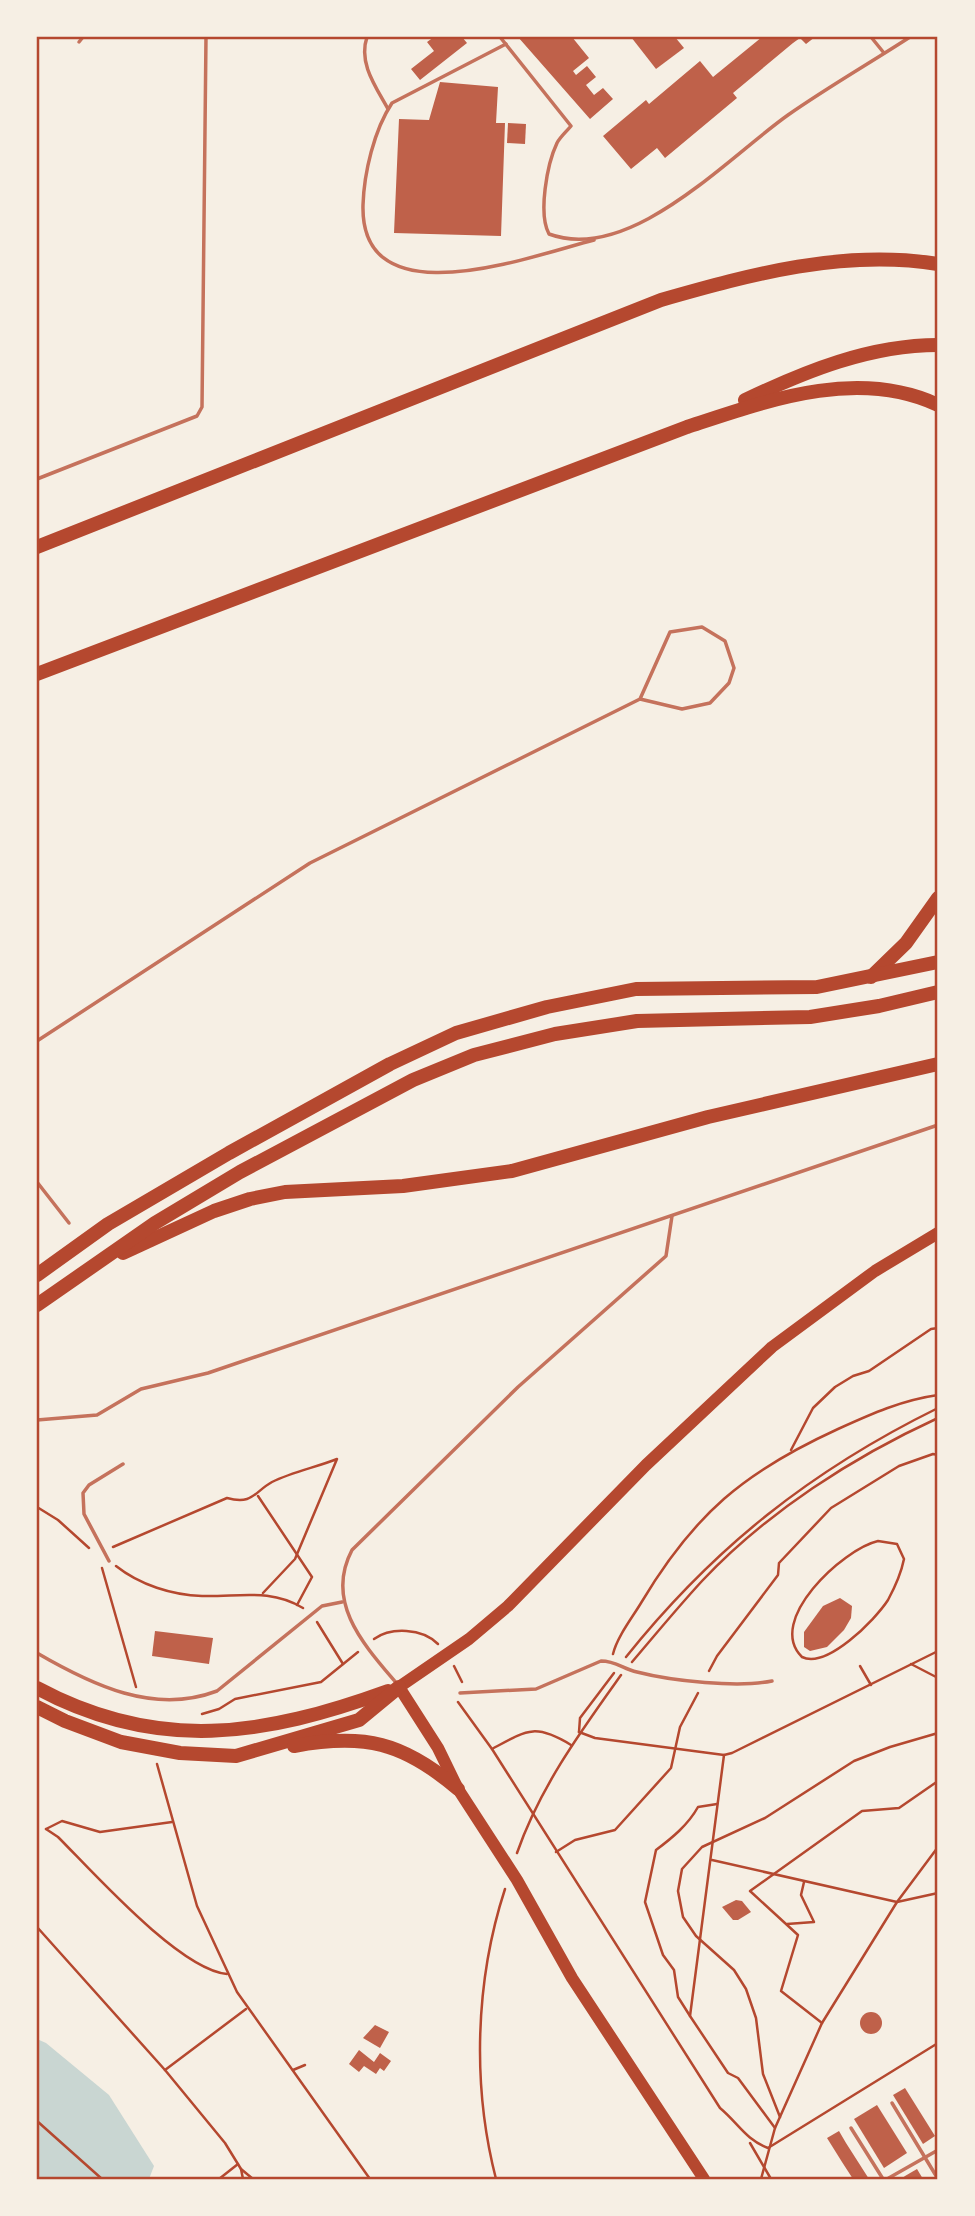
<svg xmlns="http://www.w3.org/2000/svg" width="975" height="2216" viewBox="0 0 975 2216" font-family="'Noto Sans',sans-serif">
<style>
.water{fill:#c9d6d2}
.building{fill:#bf614a}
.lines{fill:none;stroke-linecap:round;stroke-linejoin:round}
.path{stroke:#b5482f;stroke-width:2.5}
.service{stroke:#c5725c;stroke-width:3.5}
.primary{stroke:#b5482f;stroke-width:12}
.motorway{stroke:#b5482f;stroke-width:14}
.neatline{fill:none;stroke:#b5482f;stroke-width:2.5}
</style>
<rect width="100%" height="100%" fill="#f6efe4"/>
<path class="water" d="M37,2039l9,4 63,52 45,71 -5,13h-112z"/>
<g class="building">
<path d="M434,37h28l5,6 -47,37 -9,-11 23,-18 -7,-9z"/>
<path d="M518,37h54l17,21 -16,13 3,4 11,-9 9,11 -10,8 8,10 9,-7 10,11 -23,20z"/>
<path d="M631,37h44l9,11 -28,21z"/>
<path d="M762,37h53l-9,7 -6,-6 -7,5 -60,50 4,5 -72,60 -8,-10 -26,21 -28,-33 43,-36 3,4 51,-43 13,16z"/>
<path d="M440,82l58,5 -2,36h9l-4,113 -107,-3 5,-114 30,1z"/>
<path d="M508,123l18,1 -1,20 -18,-1z"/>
<path d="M840,1598l12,8 -1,12 -7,12 -17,17 -17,4 -6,-4v-15l19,-26z"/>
<path d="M155,1631l58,7 -4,26 -57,-8z"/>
<path d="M736,1900l6,1 9,11 -13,8h-5l-11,-13z"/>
<circle cx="871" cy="2023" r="11"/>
<path d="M375,2025l14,7 -9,16 -17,-10z"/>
<path d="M359,2050l15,12 6,-9 11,8 -7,10 -4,-3 -4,6 -12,-8 -5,6 -10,-8z"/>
<path d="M905,2088l30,48 -12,8 -30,-49z"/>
<path d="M877,2105l30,48 -23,15 -30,-49z"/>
<path d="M839,2131l7,12 23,36h-16l-11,-17 -15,-24z"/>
<path d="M917,2169l6,10h-22l4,-3z"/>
</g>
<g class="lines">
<g class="path">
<path d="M791,1450l22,-42 22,-21 18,-11 16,-5 62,-42 7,-1"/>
<path d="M258,1496l54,81 -15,28"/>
<path d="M37,1507l21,13 31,28"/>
<path d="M878,1541l19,3 7,15c-3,15 -9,28 -16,41 -13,20 -61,69 -86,57 -37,-36 41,-108 76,-116z"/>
<path d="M113,1547l114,-49c26,7 27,-6 45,-16 20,-10 45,-15 65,-23l-42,100 -32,34"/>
<path d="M116,1566c24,19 56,29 86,30 37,1 68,-8 101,12"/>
<path d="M102,1568l34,119"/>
<path d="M317,1622l26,42"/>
<path d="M374,1639c17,-12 48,-11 64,5"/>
<path d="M613,1654c4,-17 19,-36 28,-51 53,-89 103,-131 197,-174 33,-15 64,-29 100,-34"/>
<path d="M626,1657c88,-110 186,-187 312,-249"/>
<path d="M632,1662c23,-27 46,-55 70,-81 65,-69 151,-124 236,-163"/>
<path d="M911,1664l27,14"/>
<path d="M454,1666l8,16"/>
<path d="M860,1666l11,19"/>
<path d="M709,1671l8,-15 61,-81 1,-12 52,-55 68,-42 34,-12 5,1"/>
<path d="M458,1702l34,47 228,359c19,16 25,31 48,40l170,-105"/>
<path d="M202,1714l17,-5 16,-10 86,-17 37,-30"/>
<path d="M579,1732l1,-14 34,-45"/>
<path d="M579,1732l16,6 129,17 8,-2 206,-102"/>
<path d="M492,1749c35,-19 43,-26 79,-4"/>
<path d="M724,1755l-34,261 38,57 10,5 37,50 -14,51"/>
<path d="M157,1764l40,142 40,86 133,187"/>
<path d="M46,1829l12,8c35,35 122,133 169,137"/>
<path d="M46,1829l16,-8 38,11 72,-10"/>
<path d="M556,1852l19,-12 40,-10 56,-62 9,-41 18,-34"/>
<path d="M517,1853c23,-66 64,-122 104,-178"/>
<path d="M712,1860l185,42 41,-9"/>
<path d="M787,1924l27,-2 -13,-27 3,-13"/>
<path d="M37,1927l128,143 60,73 16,26 12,10"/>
<path d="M690,2016l-12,-19 -4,-27 -11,-15 -18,-53 11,-52c16,-12 32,-25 42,-43l19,-3"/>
<path d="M822,2023l-41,-32 17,-56 -48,-44 112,-80 37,-3 39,-27"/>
<path d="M165,2070l81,-61"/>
<path d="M293,2070l12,-5"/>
<path d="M780,2117l-17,-43 -7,-56 -10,-29 -12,-19 -38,-34 -13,-19 -5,-26 4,-22 20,-22 63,-29 89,-57 36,-14 48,-14"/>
<path d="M37,2121l65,58"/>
<path d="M775,2128l47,-105 75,-121 41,-55"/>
<path d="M750,2143l21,36"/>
<path d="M241,2169l2,10"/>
<path d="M219,2179l19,-15"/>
<path d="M496,2179c-24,-93 -21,-198 9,-290"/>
</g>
<g class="service">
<path d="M367,37c-9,26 9,50 21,72"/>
<path d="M500,37l71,89c-4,5 -11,11 -14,17 -10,21 -19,71 -8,91 81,30 178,-76 239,-119 40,-28 82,-52 122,-78"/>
<path d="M871,37l13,16"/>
<path d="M79,42l4,-5"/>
<path d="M506,44l-114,59c-18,27 -28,70 -29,102 -3,116 168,51 231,35"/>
<path d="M37,479l160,-63 5,-9 4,-370"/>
<path d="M37,1041l273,-178 330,-164 42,10 28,-6 19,-20 5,-15 -9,-27 -23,-14 -32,5 -30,67"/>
<path d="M37,1182l32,41"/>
<path d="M37,1420l60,-5 44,-26 67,-16 730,-248"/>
<path d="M109,1561l-25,-47 -1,-21 6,-8 34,-21"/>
<path d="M37,1653c55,32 117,62 180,38l105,-85 20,-4"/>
<path d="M398,1685c-33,-39 -74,-82 -46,-135l166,-163 148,-131 6,-40"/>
<path d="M460,1693l76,-4 65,-28c15,0 22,8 36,11 35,9 101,16 135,9"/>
<path d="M892,2103l46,76"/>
<path d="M851,2128l32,51"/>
<path d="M887,2179l51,-29"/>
</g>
<path class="primary" d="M704,2179l-132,-201 -55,-98 -59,-91 -20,-41 -39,-61 70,-48 39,-33 138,-141 126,-118 103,-76 63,-38"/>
<g class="motorway">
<path d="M745,400c61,-29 125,-55 193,-55"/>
<path d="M37,547l624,-247c91,-26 182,-51 277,-36"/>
<path d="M37,674l650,-247c79,-26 170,-60 251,-22"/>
<path d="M871,977l35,-34 32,-45"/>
<path d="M123,1253l91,-42 36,-12 35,-7 118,-6 109,-15 196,-54 230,-53"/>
<path d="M37,1275l71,-51 121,-71 161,-89 66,-31 91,-26 89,-18 181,-2 121,-25"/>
<path d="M37,1305l118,-82 85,-51 173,-92 61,-25 81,-21 82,-13 173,-4 69,-11 59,-14"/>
<path d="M37,1688c121,65 227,48 351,3"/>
<path d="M37,1707l28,14 56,21 59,11 56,3 123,-36 40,-33"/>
<path d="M294,1746c70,-13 109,-4 164,43"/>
</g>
</g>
<rect width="975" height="2216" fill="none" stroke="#f6efe4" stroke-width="77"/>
<rect x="38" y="38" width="898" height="2140" class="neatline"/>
</svg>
